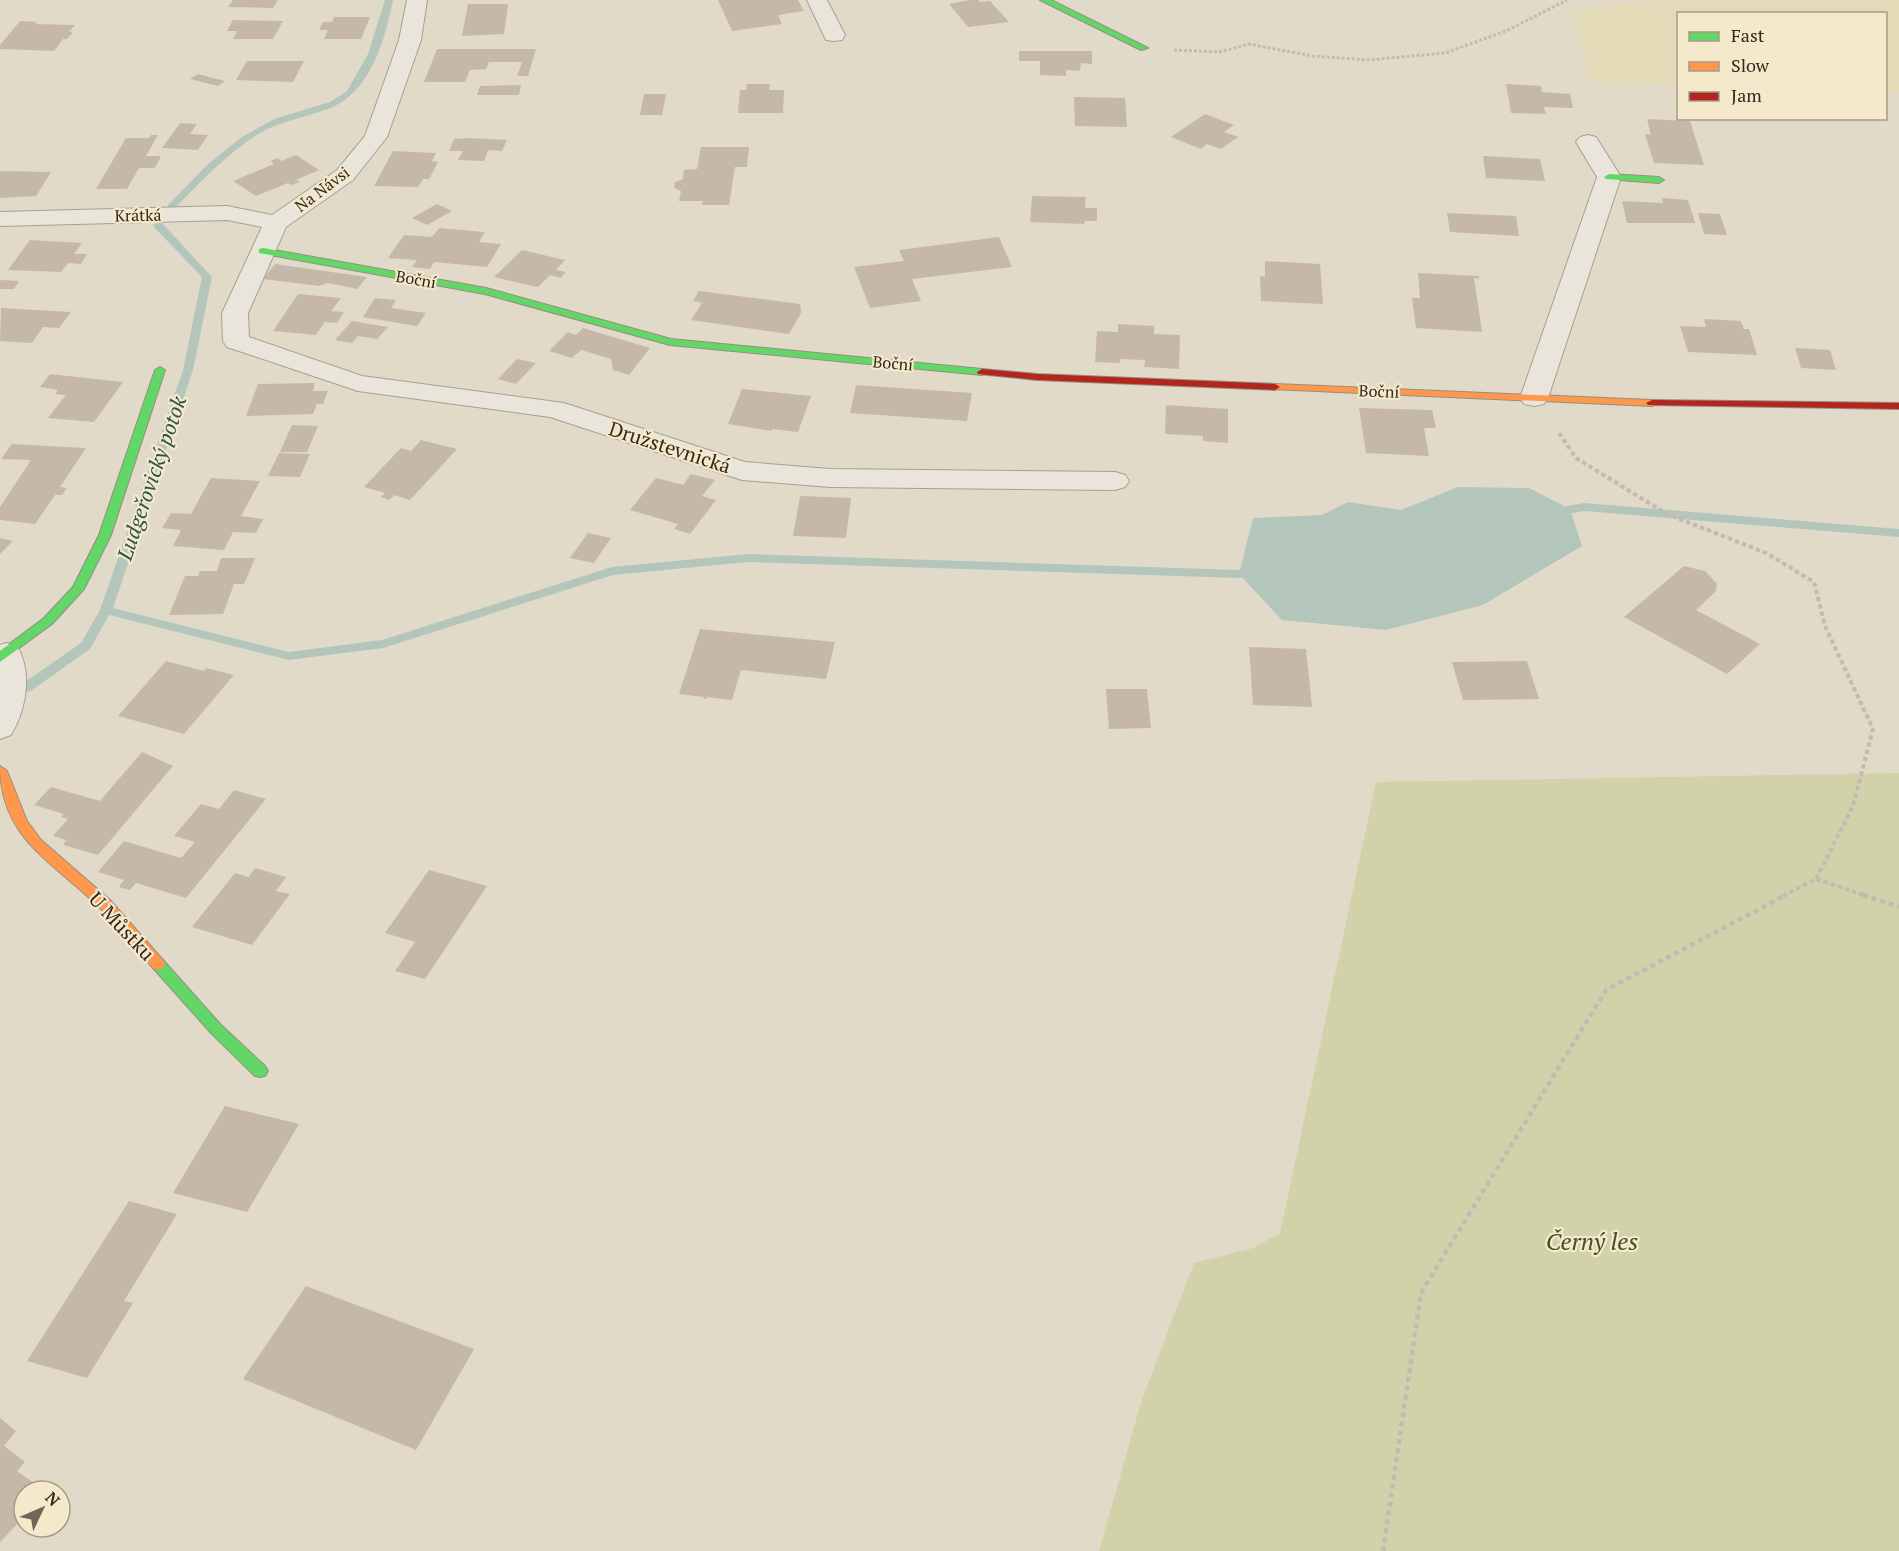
<svg xmlns="http://www.w3.org/2000/svg" width="1899" height="1551" viewBox="0 0 1899 1551" font-family="'PT Serif',serif">
<style>
.farmland{fill:#e3dab8}
.green{fill:#d2d2aa}
.water{fill:#b4c6bb}
.lines{fill:none;stroke-linecap:round;stroke-linejoin:round}
.stream{fill:#b4c6bb;fill-rule:evenodd}
.building{fill:#c5b8a9}
.street-casing{stroke:#a79f92;stroke-width:2}
.fast-casing{stroke:#968e82;stroke-width:2}
.slow-casing{stroke:#968e82;stroke-width:2}
.jam-casing{stroke:#968e82;stroke-width:2}
.path-far2{stroke:#c2bbb1;stroke-width:3;stroke-dasharray:3 2;stroke-linecap:butt}
.path-far1{stroke:#c2bbb1;stroke-width:4;stroke-dasharray:4.5 3;stroke-linecap:butt}
.path{stroke:#c2bbb1;stroke-width:4.5;stroke-dasharray:5 4;stroke-linecap:butt}
.street{fill:#eae5da;fill-rule:evenodd}
.fast{fill:#63d668;fill-rule:evenodd}
.slow{fill:#ff974d;fill-rule:evenodd}
.jam{fill:#b3261e;fill-rule:evenodd}
.labels{text-anchor:middle;dominant-baseline:central;stroke-width:4.5;stroke-linejoin:round;paint-order:stroke}
.far-street-label{font-size:16px;fill:#34271b;stroke:#f5e9cc}
.street-label{font-size:20px;fill:#34271b;stroke:#f5e9cc}
.water-label{font-size:21px;font-style:italic;fill:#2a5451;stroke:#f5e9cc}
.near-park-label{font-size:24px;font-style:italic;fill:#455022;stroke:#f5e9cc}
</style>
<rect width="100%" height="100%" fill="#e2dac8"/>
<path class="farmland" d="M1705,0h194v92h-13v-78h-208v72l-43,-4 -43,1 -21,-72 78,-10z"/>
<path class="green" d="M1899,773v778h-800l42,-149 53,-139 59,-15 27,-15 96,-451z"/>
<path class="water" d="M1458,487l71,1 41,21 12,37 -99,59 -97,25 -104,-10 -43,-46 14,-56 69,-3 26,-13 53,8z"/>
<g class="lines">
<g class="stream">
<path d="M385,0h8c-8,40 -23,94 -65,109 -22,8 -47,12 -68,24 -33,20 -59,49 -86,76h-6v-4l40,-41 34,-27 32,-18 56,-17 17,-11 21,-37z"/>
<path d="M158,222l4,1 50,54 -19,93 -80,238 176,44 93,-12 230,-73 136,-13 491,16 17,-3 6,4 -2,3 -21,4 -491,-16 -135,13 -230,73 -94,12 -180,-45 -19,34 -58,41 -32,14v-10l22,-10 59,-41 19,-33 83,-240 19,-93 -48,-50 -1,-2z"/>
<path d="M1584,503l315,26v8l-315,-26 -32,6 -6,-4 6,-4z"/>
</g>
</g>
<g class="building">
<path d="M233,0h45l-5,8 -45,-1z"/>
<path d="M718,0h80l6,11 -26,4 4,9 -50,7z"/>
<path d="M970,0h8l2,2 10,-1 19,21 -41,5 -19,-23z"/>
<path d="M468,4h40l-4,30 -42,2z"/>
<path d="M334,17h36l-9,22h-37l4,-9h-9l4,-8h9z"/>
<path d="M233,20l50,1 -10,18h-40l4,-8h-10z"/>
<path d="M20,21l17,1 -2,2 40,1 -6,7h4l-6,7h-4l-9,12 -54,-2v-4z"/>
<path d="M437,49h99l-8,27h-11l5,-14h-33l-3,7 -16,1 -5,12h-41z"/>
<path d="M1019,51h73v13l-11,-1 -1,8 -14,-1v6l-26,-1v-14h-21z"/>
<path d="M247,61h57l-11,21 -57,-2z"/>
<path d="M198,74l27,7 -7,5 -28,-7z"/>
<path d="M747,84h23l-1,6h15l-1,23h-45l2,-23h6z"/>
<path d="M1506,84l35,2 1,6 28,2 3,14 -29,-1 2,7 -35,-1z"/>
<path d="M521,85l-2,10h-42l3,-9z"/>
<path d="M644,94h22l-4,21h-22z"/>
<path d="M1074,97l51,1 2,29 -52,-1z"/>
<path d="M1205,114l29,11 -10,7 14,5 -17,12 -14,-5 -6,5 -30,-12z"/>
<path d="M1647,119l43,2 14,44 -50,-2 -9,-29 6,1z"/>
<path d="M180,123l17,1 -7,10 18,1 -10,15 -36,-2z"/>
<path d="M151,135h7l-12,21h15l-6,12h-16l-12,21h-31l30,-51h23z"/>
<path d="M468,138l39,2 -5,11 -14,-1 -4,11 -26,-1 5,-9h-14l5,-12z"/>
<path d="M701,147h48l-2,20h-12l-6,38h-27l1,-4h-24l2,-10 -7,-3 1,-6 8,-3 1,-9 13,-1z"/>
<path d="M393,151l43,2 -4,8 6,1 -9,17h-6l-5,8 -44,-1z"/>
<path d="M296,155l23,15 -23,10 4,2 -9,3 -3,-2 -32,13 -23,-15 41,-17 -3,-3 7,-3 3,3z"/>
<path d="M1483,156l57,3 5,22 -59,-3z"/>
<path d="M0,171l51,1 -15,24 -36,2z"/>
<path d="M1032,196l54,1 -1,11h12v13h-12l-1,3 -54,-2z"/>
<path d="M1662,198l26,2 7,23h-68l-5,-22 41,2z"/>
<path d="M437,204l15,7 -25,14 -15,-7z"/>
<path d="M1447,213l69,3 3,20 -69,-4z"/>
<path d="M1698,213l22,1 7,21 -23,-1z"/>
<path d="M439,228l46,4 -6,10 22,2 -14,23 -53,-5 -4,7 -18,-2 5,-7 -29,-2 16,-23 28,2z"/>
<path d="M999,237l13,30 -100,12 9,22 -51,7 -16,-41 50,-6 -5,-11z"/>
<path d="M30,240l52,3 -8,11h13l-6,10 -13,-1 -7,9 -53,-2z"/>
<path d="M522,250l43,10 -9,10 10,2 -5,6 -11,-3 -12,12 -44,-10z"/>
<path d="M1265,261l55,3 3,40 -62,-3 -1,-25 5,1z"/>
<path d="M275,264l92,13 -10,12 -29,-6 -9,3 -56,-7z"/>
<path d="M1418,273l61,3v3l-5,-1 8,54 -66,-4 -4,-30h8z"/>
<path d="M0,280l19,1 -5,8h-14z"/>
<path d="M699,291l101,13 1,9 -12,21 -98,-14 11,-17 -9,-2z"/>
<path d="M298,294l43,4 -10,13 13,1 -7,11 -12,-1 -9,13 -43,-4z"/>
<path d="M375,298l21,2 -5,8 35,5 -9,13 -54,-9z"/>
<path d="M1,308l70,4 -12,16 -16,-1 -11,16 -32,-2z"/>
<path d="M1704,319l37,2 3,8h5l8,26 -69,-3 -8,-26 26,1z"/>
<path d="M352,321l36,6 -11,12 -19,-3 -6,7 -17,-3z"/>
<path d="M1118,324l36,2v8l26,1 -1,34 -35,-2 1,-7 -25,-1v4l-25,-1 2,-31 21,1z"/>
<path d="M583,328l67,20 -21,27 -16,-5 -2,-11 -30,-9 -9,8 -23,-7 19,-19 8,3z"/>
<path d="M1795,348l35,2 6,20 -35,-2z"/>
<path d="M517,359l19,4 -20,21 -18,-5z"/>
<path d="M50,374l73,8 -29,40 -46,-4 18,-23 -11,-1 3,-4 -18,-3z"/>
<path d="M315,383l-2,8h15l-5,13h-6l-4,10 -67,2 12,-32z"/>
<path d="M856,385l116,8 -5,28 -117,-8z"/>
<path d="M742,389l69,7 -13,36 -26,-3v2l-44,-7z"/>
<path d="M1166,405l62,4v34l-25,-2v-5l-38,-2z"/>
<path d="M1359,408l73,2 4,18h-12l5,28 -63,-3z"/>
<path d="M292,425l26,1 -11,26h-27z"/>
<path d="M421,440l36,9 -47,51 -16,-5 -5,5 -8,-3 4,-4 -21,-6 37,-39 10,3z"/>
<path d="M12,444l74,4 -26,39 7,1 -5,7h-7l-20,29 -35,-4v-13l31,-47 -30,-1z"/>
<path d="M279,453l31,1 -10,23 -32,-1z"/>
<path d="M691,474l24,6 -13,16 14,4 -26,34 -16,-5 4,-5 -48,-14 26,-32 27,7z"/>
<path d="M211,478l49,3 -19,35 22,3 -7,14 -23,-1 -9,18 -51,-4 8,-16 -19,-2 9,-15 20,1z"/>
<path d="M800,496l51,2 -5,40 -53,-2z"/>
<path d="M588,533l23,5 -17,25 -24,-5z"/>
<path d="M0,538l13,3 -13,13z"/>
<path d="M221,558h34l-11,26h-10l-11,30 -54,1 16,-39h13l2,-5h17z"/>
<path d="M1684,566l21,5 12,13 -1,7 -20,19 64,34 -33,30 -103,-57z"/>
<path d="M700,629l135,13 -9,37 -85,-9 -9,30 -25,-3 -1,2h-3l1,-2 -25,-3z"/>
<path d="M1249,647l57,2 6,58 -59,-2z"/>
<path d="M166,661l38,10 2,-3 28,7 -50,59 -66,-18z"/>
<path d="M1527,661l12,38 -76,1 -11,-38z"/>
<path d="M1106,689h41l4,39 -42,1z"/>
<path d="M142,752l31,14 -75,89 -35,-10 3,-5 -13,-4 15,-17 -7,-2 3,-3 -30,-9 17,-18 49,14z"/>
<path d="M234,790l32,9 -80,99 -50,-15 -6,7 -11,-3 5,-7 -26,-8 26,-31 57,17 14,-16 -21,-6 27,-32 18,5z"/>
<path d="M255,868l31,9 -10,14 14,3 -38,51 -60,-18 43,-54 14,4z"/>
<path d="M429,870l58,16 -62,93 -30,-8 20,-29 -30,-9z"/>
<path d="M225,1106l74,18 -52,88 -74,-19z"/>
<path d="M129,1201l48,13 -53,87 9,2 -46,75 -60,-17z"/>
<path d="M306,1286l168,63 -58,101 -173,-71z"/>
<path d="M0,1418l16,13 -12,15 21,16 -8,9 28,20h-21v26l-24,25z"/>
</g>
<g class="lines">
<g class="street-casing">
<g id="street">
<path d="M407,0h20l-6,40 -34,97 -34,43 -67,47 -38,86 1,24 113,39 202,27 181,59 85,7 285,3 10,3 4,6 -4,6 -10,3 -285,-3 -88,-7 -192,-63 -192,-26 -131,-44 -4,-6 -1,-28 40,-86 -35,-7 -227,6v-14l227,-6 45,9 65,-45 28,-34 34,-96z"/>
<path d="M807,0h20l18,35 -3,5 -8,1 -8,-1z"/>
<path d="M1588,135l8,2 25,40 -73,221 -4,6 -10,2 -10,-2 -4,-6 77,-221 -21,-35 4,-5z"/>
<path d="M6,643l11,3c16,27 9,64 -6,89l-11,4v-94z"/>
</g>
</g>
<g class="fast-casing">
<g id="fast">
<path d="M1040,0h11l97,48 -7,2z"/>
<path d="M1609,174l50,3 5,3 -5,3 -53,-4 -2,-2z"/>
<path d="M263,248l223,40 185,51 311,30 5,3 -5,3 -312,-30 -185,-51 -226,-41v-4z"/>
<path d="M160,367l5,3 -54,165 -27,54 -32,35 -52,38v-11l44,-33 29,-31 26,-52 56,-165z"/>
<path d="M158,958l5,2 58,65 44,41 3,5 -3,5 -5,1 -5,-1 -44,-43 -58,-65 -2,-4 2,-4z"/>
</g>
</g>
<g class="slow-casing">
<g id="slow">
<path d="M1275,384l377,16 6,3 -6,3 -381,-17v-4z"/>
<path d="M0,766l7,5 20,50 14,19 68,59 54,61 2,4 -2,4 -5,2 -5,-2c-18,-20 -35,-43 -55,-62 -45,-44 -98,-68 -98,-140z"/>
</g>
</g>
<g class="jam-casing">
<g id="jam">
<path d="M982,369l55,5 238,10 5,3 -5,3 -238,-10 -59,-6 -1,-2z"/>
<path d="M1652,400l247,3v6l-251,-4 -2,-2z"/>
</g>
</g>
<path class="path-far2" d="M1174,50l45,2 30,-8 63,12 56,4 77,-7 61,-22 61,-31"/>
<g class="path-far1">
<path d="M1559,433l17,25 91,56 99,39 48,29 11,44 48,103 -20,77 -37,73"/>
<path d="M1783,896l33,-17 51,17"/>
</g>
<g class="path">
<path d="M1863,895l36,12"/>
<path d="M1383,1551l38,-258 185,-303 180,-95"/>
</g>
<use href="#street" class="street"/>
<use href="#fast" class="fast"/>
<use href="#slow" class="slow"/>
<use href="#jam" class="jam"/>
</g>
<g class="labels">
<g class="far-street-label">
<text transform="translate(322 189) rotate(-37)">Na Návsi</text>
<text transform="translate(138 215) rotate(-1)">Krátká</text>
<text transform="translate(416 279) rotate(10)">Boční</text>
<text transform="translate(893 363) rotate(5)">Boční</text>
<text transform="translate(1379 391) rotate(2)">Boční</text>
</g>
<g class="street-label">
<text transform="translate(670 447) rotate(18)">Družstevnická</text>
<text transform="translate(122 926) rotate(47)">U Můstku</text>
</g>
<g class="water-label">
<text transform="translate(151 478) rotate(-71)">Ludgeřovický potok</text>
</g>
<g class="near-park-label">
<text x="1592" y="1241">Černý les</text>
</g>
</g>
<rect x="1677" y="12" width="210" height="108" fill="#f5e9cc" stroke="#a89b85" stroke-width="1.5"/>
<rect x="1689" y="32" width="30" height="9" fill="#63d668" stroke="#a89b85" stroke-width="1.5"/>
<text x="1731" y="42" font-size="18" fill="#34271b">Fast</text>
<rect x="1689" y="62" width="30" height="9" fill="#ff974d" stroke="#a89b85" stroke-width="1.5"/>
<text x="1731" y="72" font-size="18" fill="#34271b">Slow</text>
<rect x="1689" y="92" width="30" height="9" fill="#b3261e" stroke="#a89b85" stroke-width="1.5"/>
<text x="1731" y="102" font-size="18" fill="#34271b">Jam</text>
<g transform="translate(42 1509) rotate(46)"><circle r="28" fill="#f5e9cc" stroke="#a89b85" stroke-width="1.5"/>
<path d="M0-4.5L10 22L0 15L-10 22Z" fill="#716658"/>
<text y="-9" font-size="16" font-weight="bold" text-anchor="middle" fill="#34271b">N</text>
</g>
</svg>
